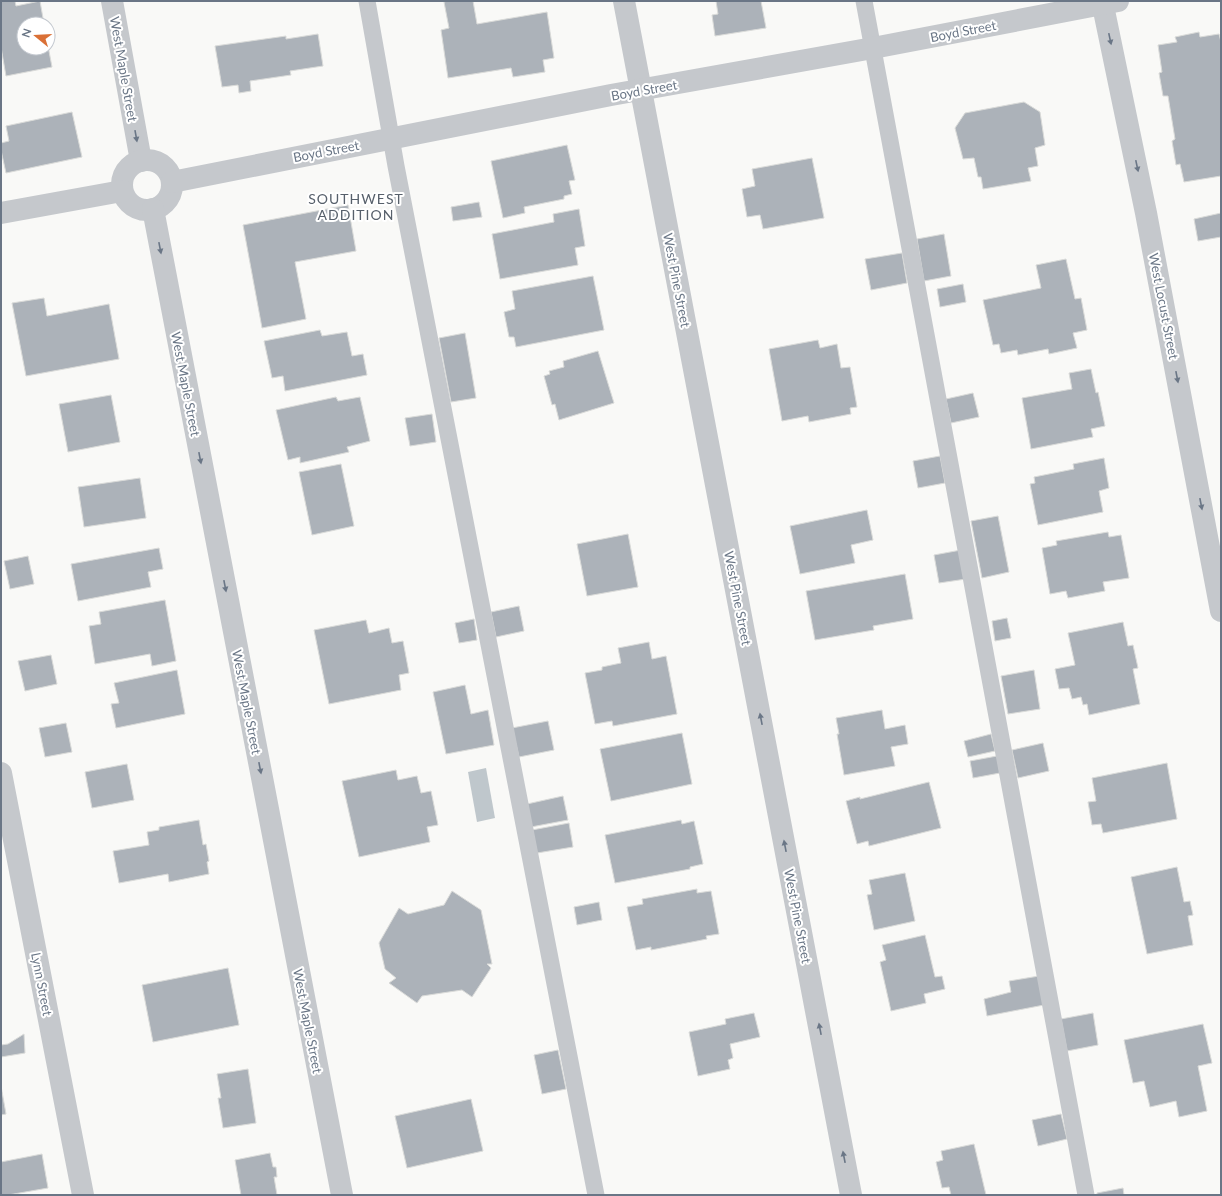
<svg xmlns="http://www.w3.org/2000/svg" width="1222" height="1196" viewBox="0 0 1222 1196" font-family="Lato,sans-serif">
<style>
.water{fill:#bfc7cc}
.building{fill:#acb2b9;stroke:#dadbd9}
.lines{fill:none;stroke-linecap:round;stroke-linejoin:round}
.lane{stroke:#c5c8cc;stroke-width:17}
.street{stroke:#c5c8cc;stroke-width:22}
.oneway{fill:#6a7686}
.labels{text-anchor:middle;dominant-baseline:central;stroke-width:4;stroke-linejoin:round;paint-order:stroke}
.street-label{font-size:13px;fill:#6a7686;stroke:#fff}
.neighbourhood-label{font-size:14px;letter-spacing:1px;fill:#57606b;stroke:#fff}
</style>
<rect width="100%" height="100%" fill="#f9f9f7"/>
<path class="water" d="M486,768l9,50 -18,4 -9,-50z"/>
<g class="building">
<path d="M1,1h14l1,5 24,-5 4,23h-20v24h24v-2l4,21 -46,9 -5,-29z"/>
<path d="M448,1h25l4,23 70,-12 7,46 -11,2 2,12 -32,5 -2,-9 -63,10 -7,-48 8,-2 -5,-26z"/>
<path d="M716,1h45l5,27 -51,8 -3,-21 6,-1z"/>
<path d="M1199,32l1,5 19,-3 2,8v134l-37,6 -4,-18 -4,1 -4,-24 3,-2 -7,-43h-5l-4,-23 3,-1 -4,-27 19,-3 -2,-5z"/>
<path d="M318,34l5,32 -33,5 1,4 -41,6 1,10 -12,2 -1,-8 -16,2 -7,-41 71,-10v3z"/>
<path d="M1024,102l16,10 5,33 -10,3 3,18 -10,2 3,13 -48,8 -2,-12h-3l-4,-19 -11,1 -8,-31 10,-15z"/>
<path d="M72,112l10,45 -76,16 -5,-23v-7l8,-2 -3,-15z"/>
<path d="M567,145l8,35 -6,1 3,13 -8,2v3l-40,8 1,6 -22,5 -12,-57z"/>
<path d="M812,158l12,60 -61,11 -3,-14 -13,2 -5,-28 13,-3 -3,-17z"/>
<path d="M479,202l3,15 -29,4 -2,-14z"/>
<path d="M348,205l8,46 -61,11 11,57 -44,9 -19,-103z"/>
<path d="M579,209l6,37 -10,2 3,17 -78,14 -8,-45 62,-12 -1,-8z"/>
<path d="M1221,213v24l-23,4 -4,-22z"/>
<path d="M944,234l7,42 -27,5 -7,-42z"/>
<path d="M902,253l5,30 -36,7 -6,-31z"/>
<path d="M1066,259l9,40 6,-1 6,32 -14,3 4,15 -28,6 -1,-5 -30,6 -1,-5 -16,3 -2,-9 -6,1 -10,-45 58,-12 -5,-23z"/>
<path d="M593,276l11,54 -88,17 -2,-10h-5l-5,-25 11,-3 -3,-18z"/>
<path d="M963,284l3,18 -26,5 -3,-18z"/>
<path d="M44,298l3,18 62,-12 10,55 -93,17 -14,-73z"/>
<path d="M320,330l2,6 25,-4 5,24 11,-2 4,21 -82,16 -2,-15 -11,2 -8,-37z"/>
<path d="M465,333l11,65 -25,4 -12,-64z"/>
<path d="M818,340l2,8 17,-4 4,24 9,-1 7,40 -7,1 1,6 -42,8 -1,-6 -26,5 -13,-72z"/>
<path d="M598,351l16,52 -55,17 -4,-16 -3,1 -8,-29 6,-2 -1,-3 15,-4 -1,-6z"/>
<path d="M1091,369l5,24 2,-1 7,34 -14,3 2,8 -62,12 -9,-51 50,-9 -3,-16z"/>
<path d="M973,393l6,24 -28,6 -5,-24z"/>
<path d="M111,395l9,47 -52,10 -9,-48z"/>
<path d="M336,397l2,4 22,-4 10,44 -23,6 2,5 -49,11v-6l-12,3 -12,-50z"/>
<path d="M432,414l4,28 -26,4 -5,-28z"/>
<path d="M940,456l5,27 -27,5 -5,-27z"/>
<path d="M1104,458l5,30 -10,3 4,21 -65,13 -8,-41 5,-1 -1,-6 40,-8 -1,-5z"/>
<path d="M341,464l13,62 -42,9 -13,-63z"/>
<path d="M140,478l6,40 -62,9 -6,-40z"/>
<path d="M867,510l6,30 -22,5 4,18 -55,11 -10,-48z"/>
<path d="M998,516l11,56 -27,6 -11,-57z"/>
<path d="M1108,532l1,5 12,-2 8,43 -26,4 2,9 -37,7 -2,-7 -16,3 -8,-46 15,-3 -1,-4z"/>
<path d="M628,534l10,53 -51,9 -10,-52z"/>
<path d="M159,548l4,21 -15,3 3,15 -73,14 -7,-37z"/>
<path d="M961,550l5,29 -27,4 -5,-28z"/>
<path d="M28,556l6,28 -24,5 -6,-28z"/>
<path d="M905,574l8,45 -40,7 1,4 -59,10 -9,-49z"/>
<path d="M165,600l11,61 -24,5 -2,-12 -55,10 -6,-38 12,-2 -2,-12z"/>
<path d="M519,606l5,25 -28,6 -5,-25z"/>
<path d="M1007,618l4,20 -16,3 -3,-20z"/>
<path d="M474,619l3,21 -18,3 -4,-20z"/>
<path d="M366,620l3,13 20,-5 3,15 11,-2 6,32 -10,2 2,15 -72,14 -15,-74z"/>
<path d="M1123,622l5,24 5,-1 5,23 -5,1 7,35 -51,11 -2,-11 -4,1 -2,-8 -9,2 -3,-11 -10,1 -4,-20 20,-4 -7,-32z"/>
<path d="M649,642l3,17 14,-3 11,58 -64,12 -1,-5 -17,3 -10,-51 17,-3v-3l19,-4 -3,-15z"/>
<path d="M51,655l6,29 -32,7 -7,-30z"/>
<path d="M177,670l8,44 -69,14 -5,-24 8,-1 -5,-20z"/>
<path d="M1034,670l6,39 -32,5 -7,-38z"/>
<path d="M465,685l6,29 17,-4 6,35 -48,9 -13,-62z"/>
<path d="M882,710l3,19 20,-4 3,19 -17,3 4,19 -51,9 -7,-41h2l-3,-16z"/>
<path d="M548,721l6,29 -35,7 -7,-29z"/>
<path d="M66,723l6,29 -27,5 -6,-29z"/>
<path d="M682,733l10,51 -81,17 -11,-52z"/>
<path d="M991,734l4,17 -27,6 -4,-16z"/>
<path d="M1043,743l6,28 -31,7 -6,-28z"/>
<path d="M997,756l3,17 -27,5 -3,-17z"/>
<path d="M1167,763l10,56 -74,14 -2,-9 -9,1 -4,-23 8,-1 -4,-23z"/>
<path d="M127,764l7,36 -42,8 -7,-36z"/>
<path d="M396,770l2,10 19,-4 4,17 10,-2 7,34 -11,2 3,15 -71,15 -17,-76z"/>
<path d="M929,782l12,46 -72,18 -1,-5 -11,3 -11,-43 14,-4v2z"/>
<path d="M563,796l5,24 -37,7 -4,-23z"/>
<path d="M199,820l4,25 3,-1 3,17 -2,1 2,12 -40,8 -1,-8 -49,9 -6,-32 36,-6 -2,-13 12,-2v-3z"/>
<path d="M681,820l1,4 12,-3 9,43 -13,3v2l-75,14 -10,-48z"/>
<path d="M569,823l4,24 -36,6 -5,-23z"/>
<path d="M1177,867l7,35 6,-1 3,14 -5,1 5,29 -46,9 -16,-77z"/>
<path d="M905,873l10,48 -41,9 -7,-35 5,-1 -3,-14z"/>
<path d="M697,889v4l14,-2 8,43 -13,2 1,3 -56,11v-3l-15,3 -9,-43 16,-3 -1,-5z"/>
<path d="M452,891l29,19 11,54h-5l4,4 -19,29 -10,-7 -40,6 -5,7 -28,-20 7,-5 -11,-9 -6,-26 20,-35 9,6 36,-9z"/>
<path d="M599,902l3,18 -25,5 -3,-18z"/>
<path d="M925,935l10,42 7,-1 3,13 -21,5 2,9 -35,8 -11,-49 6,-2 -4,-15z"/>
<path d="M228,968l11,57 -86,17 -11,-57z"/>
<path d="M1039,976l5,29 -57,11 -3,-17 27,-7 -2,-11z"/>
<path d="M754,1013l6,24 -30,7 3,14 -5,2 2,9 -32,7 -9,-44 37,-8 -1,-5z"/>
<path d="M1093,1013l5,32 -31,6 -6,-32z"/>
<path d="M1203,1024l9,39 -14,3 9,45 -28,6 -3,-16 -26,6 -6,-26 -11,2 -9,-43z"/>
<path d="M24,1034l1,19 -24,4v-12l7,-1z"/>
<path d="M558,1050l8,39 -24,5 -8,-39z"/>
<path d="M248,1069l8,54 -33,5 -5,-30h3l-4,-24z"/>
<path d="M1,1086l5,28 -5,1z"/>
<path d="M471,1099l12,52 -76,17 -12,-52z"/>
<path d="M1061,1114l6,25 -29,7 -6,-26z"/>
<path d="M974,1144l12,51h-35l-2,-8 -7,1 -6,-26 7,-2 -2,-9z"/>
<path d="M270,1153l3,14h3l1,10h-3l3,18h-36l-6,-35z"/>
<path d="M42,1154l6,34 -40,7h-7v-33z"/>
<path d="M1123,1188l1,7h-27v-2z"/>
</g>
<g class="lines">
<g class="lane">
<path d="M367,1l29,165 200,1029"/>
<path d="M864,1l222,1194"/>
</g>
<g class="street">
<path d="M112,1l29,160"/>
<path d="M624,1l227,1194"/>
<path d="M1102,1l44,212 75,398"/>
<circle cx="147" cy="185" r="25"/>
<path d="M172,182l439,-87 262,-47 245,-47"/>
<path d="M153,209l189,986"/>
<path d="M1,213l121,-22"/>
<path d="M1,773l82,422"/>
</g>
</g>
<defs><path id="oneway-solid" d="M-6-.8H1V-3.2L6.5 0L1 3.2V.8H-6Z"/></defs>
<g class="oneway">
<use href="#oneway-solid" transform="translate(1110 39) rotate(78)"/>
<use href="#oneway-solid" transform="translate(136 136) rotate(80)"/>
<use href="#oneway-solid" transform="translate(1137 166) rotate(78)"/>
<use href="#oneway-solid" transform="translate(160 248) rotate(79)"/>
<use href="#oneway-solid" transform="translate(1177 377) rotate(79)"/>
<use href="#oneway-solid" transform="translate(200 458) rotate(79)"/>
<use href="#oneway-solid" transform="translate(1201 504) rotate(79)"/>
<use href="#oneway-solid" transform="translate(225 586) rotate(79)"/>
<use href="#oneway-solid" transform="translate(761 719) rotate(-101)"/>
<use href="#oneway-solid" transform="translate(260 768) rotate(79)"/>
<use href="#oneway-solid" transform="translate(785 846) rotate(-101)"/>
<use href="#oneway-solid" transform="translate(820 1029) rotate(-101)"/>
<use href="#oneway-solid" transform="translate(844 1157) rotate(-101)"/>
</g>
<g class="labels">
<g class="street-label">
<text transform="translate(963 31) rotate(-11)">Boyd Street</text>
<text transform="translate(124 69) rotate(80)">West Maple Street</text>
<text transform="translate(644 90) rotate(-10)">Boyd Street</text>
<text transform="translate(326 151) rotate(-11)">Boyd Street</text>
<text transform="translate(677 280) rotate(79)">West Pine Street</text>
<text transform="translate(1164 306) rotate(79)">West Locust Street</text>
<text transform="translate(186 384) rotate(79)">West Maple Street</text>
<text transform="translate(738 598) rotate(79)">West Pine Street</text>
<text transform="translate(247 702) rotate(79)">West Maple Street</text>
<text transform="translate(798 916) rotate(79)">West Pine Street</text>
<text transform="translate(42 984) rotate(79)">Lynn Street</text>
<text transform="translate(308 1021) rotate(79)">West Maple Street</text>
</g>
<g class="neighbourhood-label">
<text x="356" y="198">SOUTHWEST<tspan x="356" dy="16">ADDITION</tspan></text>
</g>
</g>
<rect width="1222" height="1196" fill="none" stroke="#6a7686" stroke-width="4"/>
<g transform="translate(36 36) rotate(288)"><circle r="19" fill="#ffffff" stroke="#c3c8cf"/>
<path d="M0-3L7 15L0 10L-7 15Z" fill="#da7036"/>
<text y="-6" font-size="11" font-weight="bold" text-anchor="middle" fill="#6a7686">N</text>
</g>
</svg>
